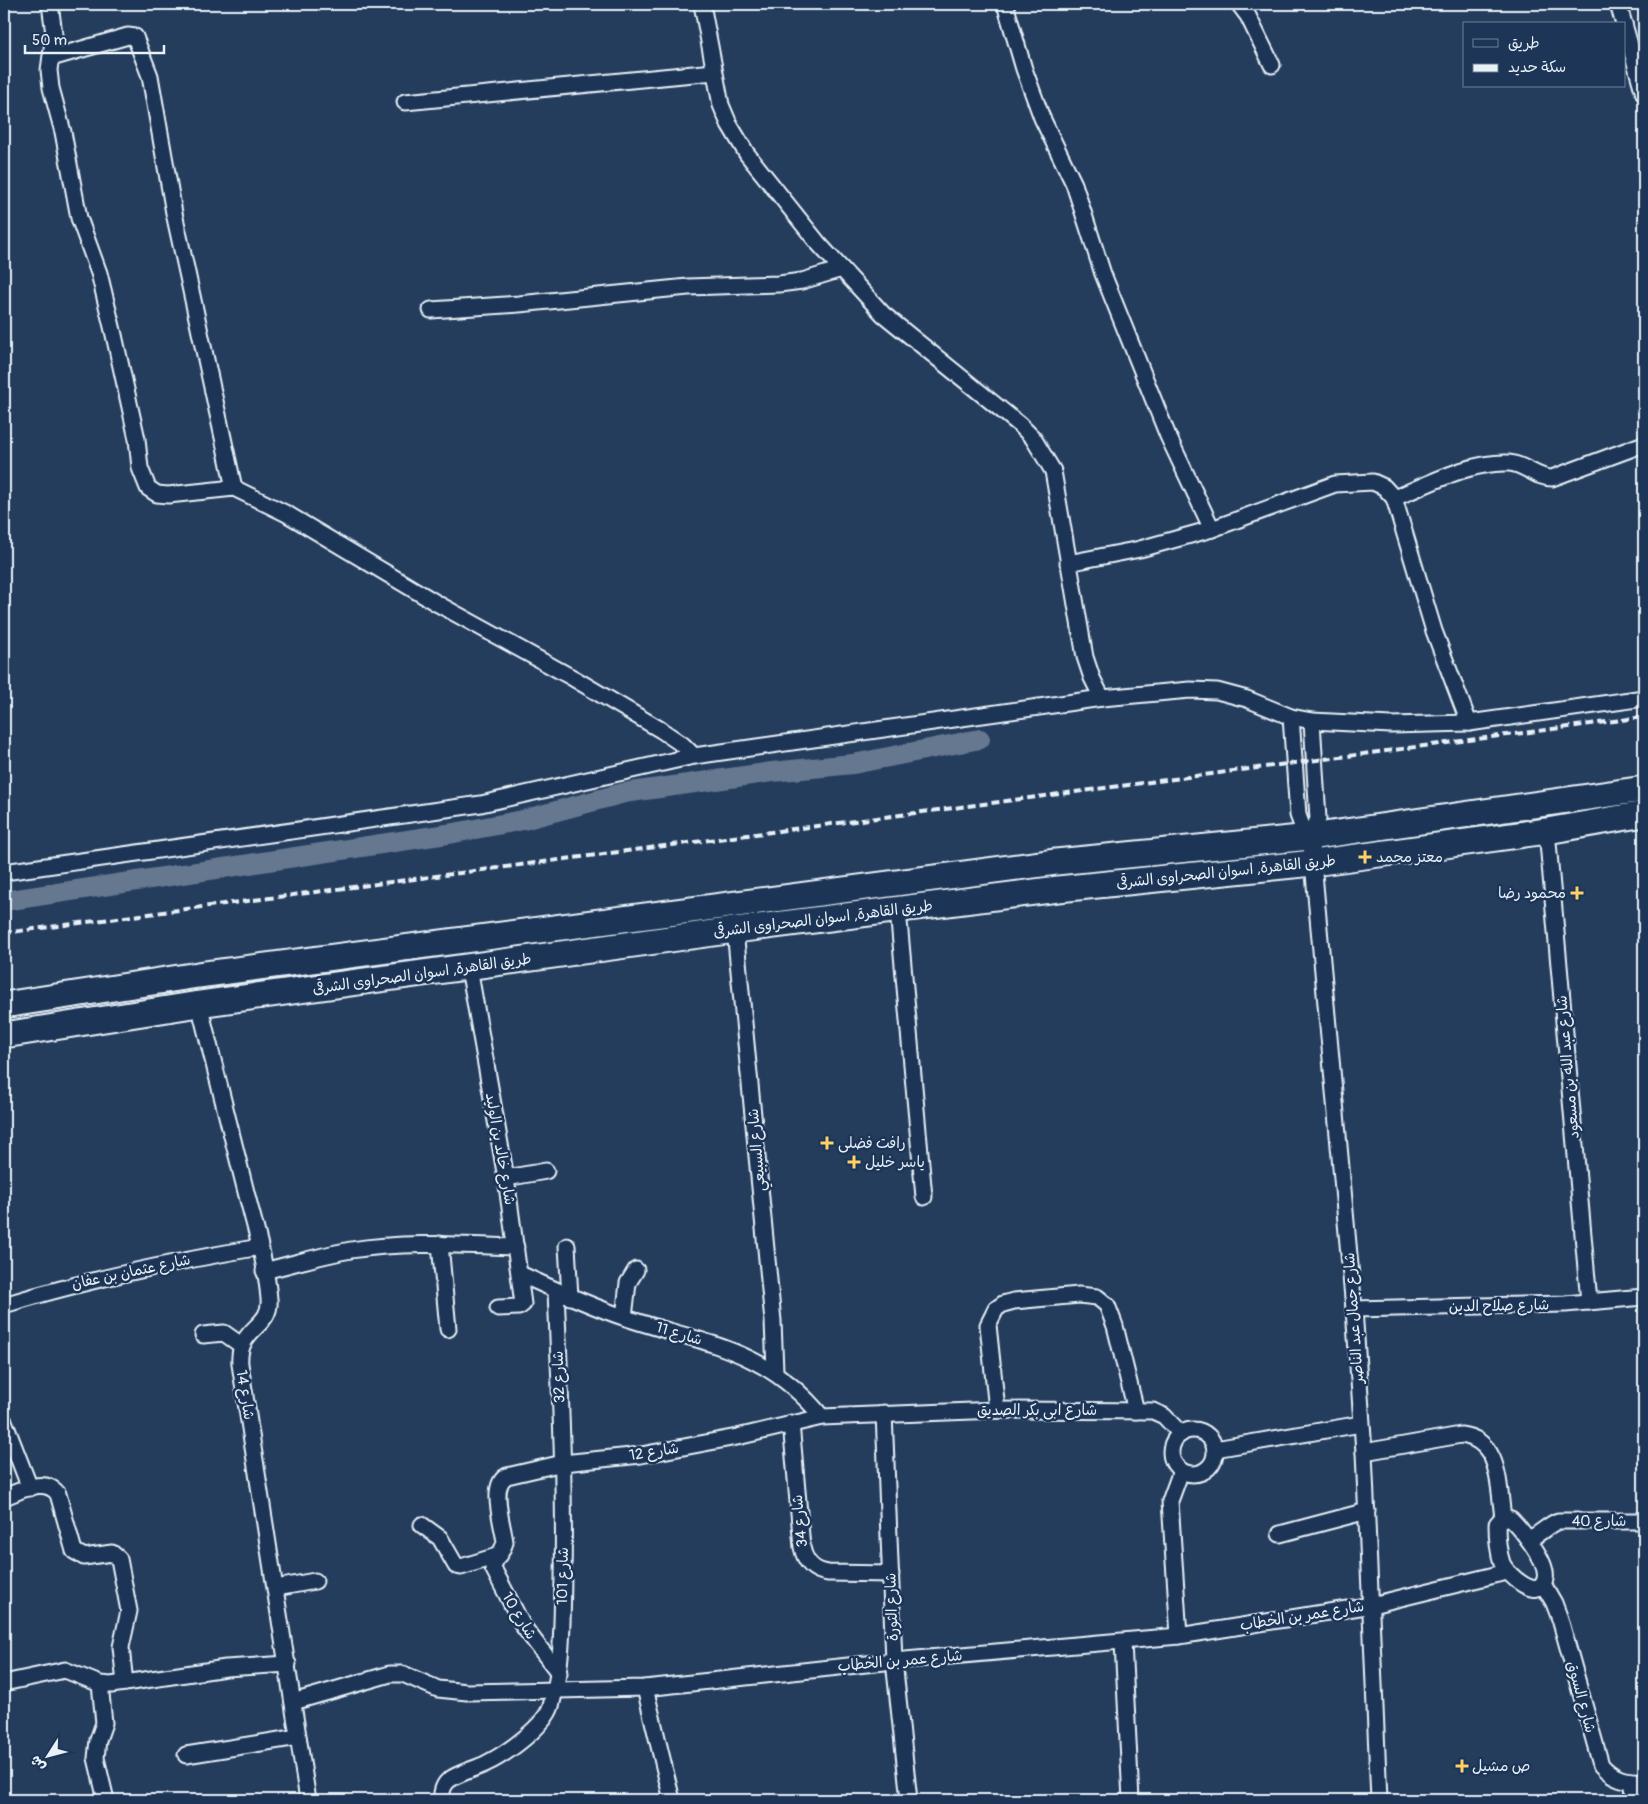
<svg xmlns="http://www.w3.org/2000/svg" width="1648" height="1804" viewBox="0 0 1648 1804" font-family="Pangolin,'Playpen Sans Arabic',sans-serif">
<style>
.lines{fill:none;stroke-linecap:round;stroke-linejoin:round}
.canal{stroke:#657890;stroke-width:20}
.minor-casing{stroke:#e8f1f8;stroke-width:19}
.trunk-casing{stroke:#e8f1f8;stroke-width:29}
.minor{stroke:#1d3557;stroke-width:15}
.trunk{stroke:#1d3557;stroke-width:25}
.rail{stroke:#e8f1f8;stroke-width:4;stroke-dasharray:8 4;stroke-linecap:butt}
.poi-dot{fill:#ffd166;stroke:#1d3557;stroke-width:2}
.labels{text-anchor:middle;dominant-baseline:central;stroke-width:5;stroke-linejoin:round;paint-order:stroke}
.poi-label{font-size:15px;fill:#e8f1f8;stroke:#1d3557;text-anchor:start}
.street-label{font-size:15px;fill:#e8f1f8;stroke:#1d3557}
</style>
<rect width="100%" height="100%" fill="#253d5d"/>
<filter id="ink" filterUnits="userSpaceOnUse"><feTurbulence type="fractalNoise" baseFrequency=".02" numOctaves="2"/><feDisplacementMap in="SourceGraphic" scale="10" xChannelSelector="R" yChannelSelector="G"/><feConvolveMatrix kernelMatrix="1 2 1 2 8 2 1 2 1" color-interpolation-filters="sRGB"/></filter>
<g filter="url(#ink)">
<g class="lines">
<path class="canal" d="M4,901l450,-68 69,-13 101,-27 148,-21 81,-8 127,-25"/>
<g class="minor-casing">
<g id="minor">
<path d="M50,4l4,30 -5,36 2,18 12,44 16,86 20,55 15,62 23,104 3,29 8,20 9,6 11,1 66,-7 53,26 151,90 135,74 88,52 22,15 11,11"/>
<path d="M702,4l19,101 8,19 18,30 71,89 65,71 137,111 13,13 20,33 32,186 7,21 10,20"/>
<path d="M1005,4l19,65 18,49 32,66 29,90 65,162 44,93"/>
<path d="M1239,4l9,12 24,49"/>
<path d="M1618,4l6,20"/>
<path d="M1624,24l20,70"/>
<path d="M51,58l77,-22 7,1 15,39 24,137 60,275"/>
<path d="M405,102l309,-30"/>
<path d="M431,310l88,-6 169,-17 91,-3 23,-3 40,-12"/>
<path d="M1394,498c36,-14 76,-37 115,-35 16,1 27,15 43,15l92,-34"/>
<path d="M1068,563l72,-14 72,-20 123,-45 38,-2 11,5 10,11 40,133 35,92"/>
<path d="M1291,717l7,98 4,11 8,11 3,26 41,446 10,143 15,348"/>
<path d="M1547,831l42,471"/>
<path d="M1310,837l8,-18 -6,-98"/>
<path d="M4,872l477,-68 213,-48 408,-58 88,-8 27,1 30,8 44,18 21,4 79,4 78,-2 175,-25"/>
<path d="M898,910l26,287"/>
<path d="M735,930l38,391 2,50"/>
<path d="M469,968l37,210 17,126 -4,3 -21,1"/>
<path d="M199,1004c15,61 30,122 46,184 9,36 21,73 24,111 3,29 -32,28 -29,65l68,436"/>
<path d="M506,1178l40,-7"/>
<path d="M440,1244l8,85"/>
<path d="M567,1246l3,51"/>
<path d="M264,1271c29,-7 58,-16 87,-21 54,-9 110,-5 165,-3"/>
<path d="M520,1274c35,16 70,32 106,44 79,26 140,30 196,99"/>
<path d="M4,1305c85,-26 168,-43 256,-58"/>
<path d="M1354,1309l211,-5 79,-7"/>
<path d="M624,1317l4,-34 8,-13"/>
<path d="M203,1335l21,-2 17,12"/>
<path d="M997,1410l-9,-85 8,-16 7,-5 11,-3 65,-6 18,2 10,8 8,21 21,85"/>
<path d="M884,1413l10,248 15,139"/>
<path d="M4,1421l26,67"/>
<path d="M791,1423l11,124c3,15 11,24 26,26l63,1"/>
<circle cx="1193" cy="1452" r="22"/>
<path d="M1215,1449l146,-25"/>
<path d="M1364,1452l97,-17c40,5 37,50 42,82"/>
<path d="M4,1497c17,-6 41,-21 54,-3l16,57 10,6 28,-4 7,6 10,52 -8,36 4,36"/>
<path d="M1503,1517l8,2c11,11 38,44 34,60 -6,24 -38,-4 -43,-16 -4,-12 -5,-27 -5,-39z"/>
<path d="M422,1525l18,13 16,28 5,1 39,-12"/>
<path d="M1280,1534l87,-23"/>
<path d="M1528,1539c12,-4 19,-14 30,-18h86"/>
<path d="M1543,1584l11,19 6,16 41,146c12,14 25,17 43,16"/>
<path d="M276,1588l39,-7"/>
<path d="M1179,1636l-9,-135 11,-30"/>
<path d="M1123,1642l8,158"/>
<path d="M559,1673l-36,-47 -30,-58c1,-10 10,-16 12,-26 -2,-17 -16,-57 2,-66l56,-13 78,-8 96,-18 85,-20 175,-7 156,1 11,5 17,18"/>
<path d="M4,1683l61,-13 35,14 11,1 115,-17 62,-4"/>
<path d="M100,1684l4,39 -6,17 -2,18 10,42"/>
<path d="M645,1688l27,112"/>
<path d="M293,1702l97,-28h13l35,15 29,3 178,-4 249,-27 285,-25 193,-31 135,-33"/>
<path d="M186,1755l112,-18"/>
<path d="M1633,1782l1,18"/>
<path d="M442,1800c-1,-7 1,-15 7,-20 11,-8 27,-11 38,-17 19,-9 58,-37 64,-57 12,-41 11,-85 12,-128 2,-96 -3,-191 -7,-287"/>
</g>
</g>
<g class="trunk-casing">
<g id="trunk">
<path d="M4,1005l194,-30 858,-113 254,-25 334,-48"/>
<path d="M4,1035l195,-31 536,-74 323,-41 255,-26 234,-32 97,-17"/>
</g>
</g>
<use href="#minor" class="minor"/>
<use href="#trunk" class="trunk"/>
<path class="rail" d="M4,933l1640,-216"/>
</g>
</g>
<g class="poi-dot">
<path d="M1362.5 849.5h5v5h5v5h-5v5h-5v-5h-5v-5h5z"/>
<path d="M1574.5 885.5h5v5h5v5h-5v5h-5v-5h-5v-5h5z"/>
<path d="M824.5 1135.5h5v5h5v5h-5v5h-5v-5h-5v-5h5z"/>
<path d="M851.5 1154.5h5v5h5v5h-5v5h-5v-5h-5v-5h5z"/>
<path d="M1459.5 1758.5h5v5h5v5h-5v5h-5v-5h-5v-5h5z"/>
</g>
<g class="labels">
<g class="poi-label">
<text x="1376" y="857">معتز محمد</text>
<text x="1566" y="893" text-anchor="end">محمود رضا</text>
<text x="838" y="1143">رافت فضلى</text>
<text x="865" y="1162">ياسر خليل</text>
<text x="1472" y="1766">ص مشيل</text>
</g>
<g class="street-label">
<text transform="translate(1226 872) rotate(-6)">طريق القاهرة, اسوان الصحراوى الشرقى</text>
<text transform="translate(823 919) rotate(-7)">طريق القاهرة, اسوان الصحراوى الشرقى</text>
<text transform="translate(422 974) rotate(-8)">طريق القاهرة, اسوان الصحراوى الشرقى</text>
<text transform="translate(1568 1067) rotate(-95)">شارع عبد الله بن مسعود</text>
<text transform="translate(500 1149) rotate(80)">شارع خالد بن الوليد</text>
<text transform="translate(757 1150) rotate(-95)">شارع السبيعي</text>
<text transform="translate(131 1272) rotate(-12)">شارع عثمان بن عفان</text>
<text transform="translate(1499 1306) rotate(-1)">شارع صلاح الدين</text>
<text transform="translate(1354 1318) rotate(-94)">شارع جمال عبد الناصر</text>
<text transform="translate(679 1334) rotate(17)">شارع 11</text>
<text transform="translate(559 1377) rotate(-92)">شارع 32</text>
<text transform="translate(245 1395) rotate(81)">شارع 14</text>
<text x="1037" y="1410">شارع ابى بكر الصديق</text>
<text transform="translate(654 1452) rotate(-9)">شارع 12</text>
<text transform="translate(800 1521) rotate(-96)">شارع 34</text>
<text x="1599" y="1521">شارع 40</text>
<text transform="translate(563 1576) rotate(-89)">شارع 101</text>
<text transform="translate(892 1607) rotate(-92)">شارع الثورة</text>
<text transform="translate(519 1616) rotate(59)">شارع 10</text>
<text transform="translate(1302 1616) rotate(-9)">شارع عمر بن الخطاب</text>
<text transform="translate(900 1661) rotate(-5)">شارع عمر بن الخطاب</text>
<text transform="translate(1581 1697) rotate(75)">شارع السوق</text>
</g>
</g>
<rect width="1648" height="1804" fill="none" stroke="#1d3557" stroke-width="20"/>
<rect x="10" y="10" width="1628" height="1784" fill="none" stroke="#e8f1f8" stroke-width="2" filter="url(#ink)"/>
<rect x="1463" y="22" width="162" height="65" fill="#1d3557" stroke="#6e8097"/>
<rect x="1473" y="39" width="25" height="8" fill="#1d3557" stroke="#6e8097"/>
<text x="1508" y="48" font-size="15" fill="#e8f1f8">طريق</text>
<rect x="1473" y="64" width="25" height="8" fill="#e8f1f8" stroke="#6e8097"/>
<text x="1508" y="72" font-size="15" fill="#e8f1f8">سكة حديد</text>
<g transform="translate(48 1756) rotate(234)" stroke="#1d3557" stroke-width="4" paint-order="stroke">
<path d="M0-4L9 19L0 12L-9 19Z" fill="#e8f1f8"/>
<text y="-8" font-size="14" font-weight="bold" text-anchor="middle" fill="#e8f1f8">ش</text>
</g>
<path d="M25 45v8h139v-8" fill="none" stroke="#e8f1f8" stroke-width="2.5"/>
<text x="32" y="45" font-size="15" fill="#e8f1f8" stroke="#1d3557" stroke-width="4" paint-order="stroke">50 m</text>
</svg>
